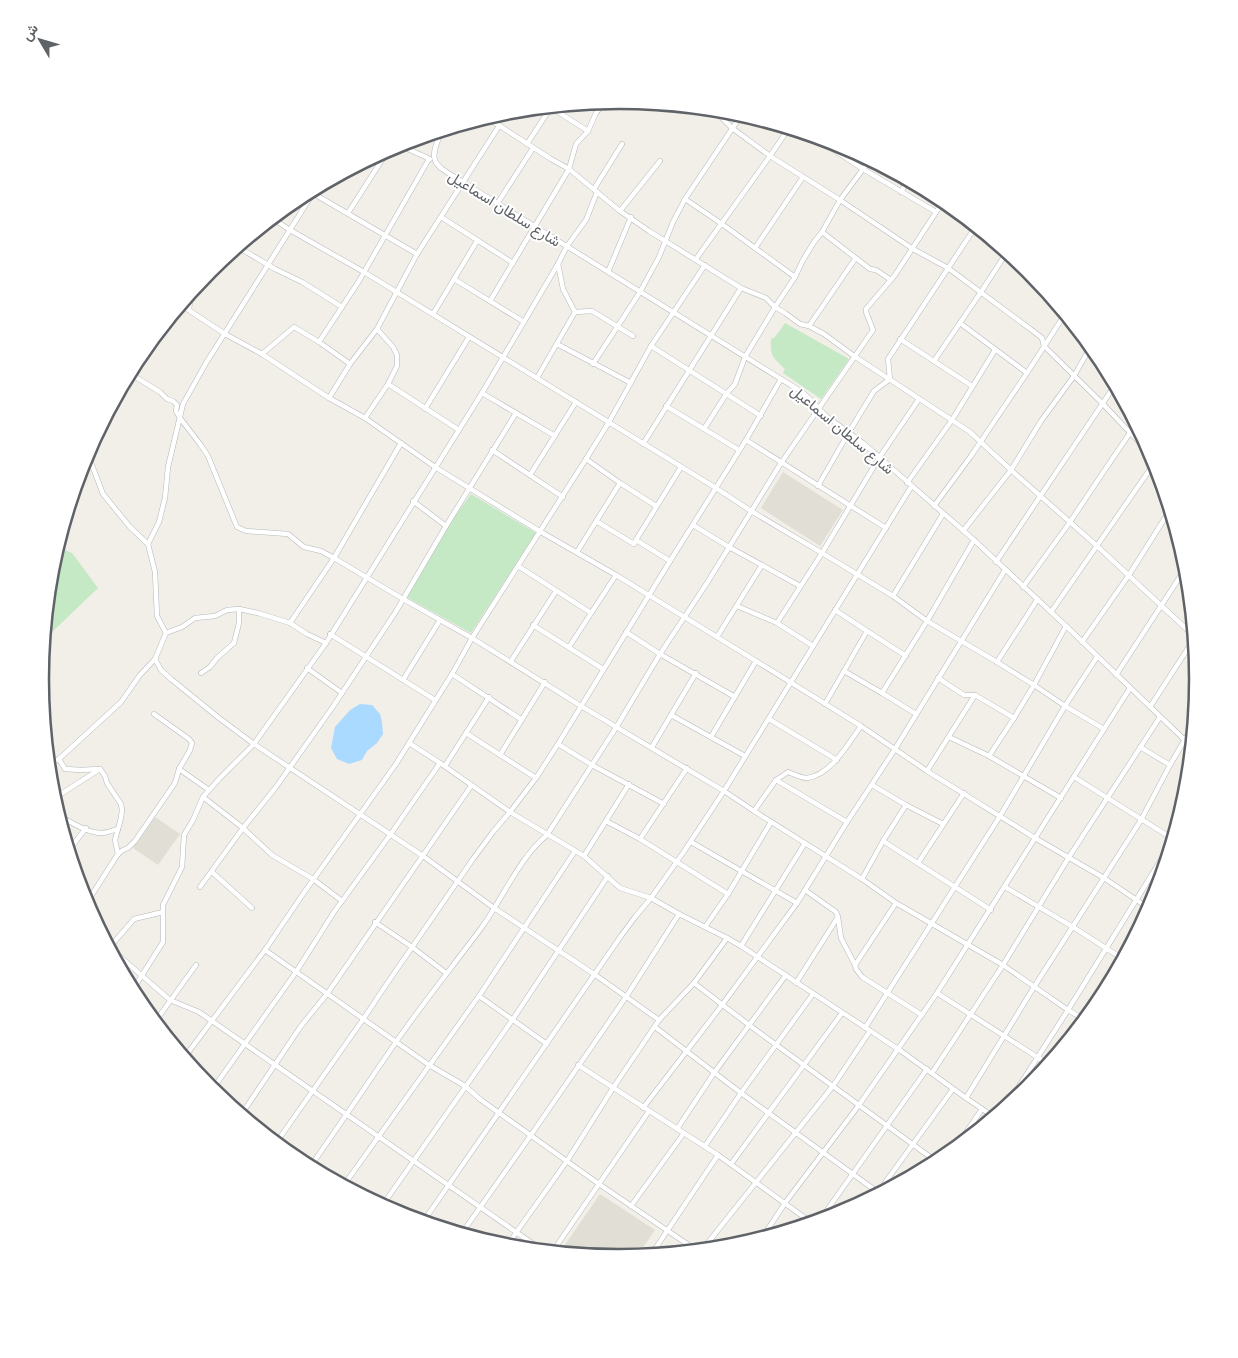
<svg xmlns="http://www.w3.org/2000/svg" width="1238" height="1358" viewBox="0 0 1238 1358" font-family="'Exo 2',Vazirmatn,sans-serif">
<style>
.education{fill:#e1ded6}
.green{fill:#c5e8c5}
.water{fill:#aadaff}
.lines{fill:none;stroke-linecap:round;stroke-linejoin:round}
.minor-casing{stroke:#b5b8bc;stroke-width:5.5}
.minor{stroke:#fff;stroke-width:4.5}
.labels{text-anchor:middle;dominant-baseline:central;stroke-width:4;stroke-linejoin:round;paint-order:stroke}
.street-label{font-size:15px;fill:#5f6368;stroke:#fff}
.rim{fill:none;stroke:#5f6368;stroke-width:2.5}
</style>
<rect width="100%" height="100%" fill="#f1efe8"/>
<g class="education">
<path d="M783,472l60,38 -23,36 -59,-38z"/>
<path d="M155,817l25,17 -22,31 -25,-17z"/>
<path d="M600,1194l55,36 -18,26 -18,2 -59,-6z"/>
</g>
<g class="green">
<path d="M785,323l64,36 -28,40 -38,-26 2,-4c-12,-12 -15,-12 -14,-30l4,-2z"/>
<path d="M471,494l65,39 -65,100 -65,-36 39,-67z"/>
<path d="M57,547l15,6 26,35 -47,45 -7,3 7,-70z"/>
</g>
<path class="water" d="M360,704l12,1 8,9 2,8 1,12 -6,9 -10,8 -5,9 -13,4 -12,-5 -6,-11 4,-21 15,-17z"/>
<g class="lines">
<g class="minor-casing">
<g id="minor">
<path d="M550,107l38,24"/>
<path d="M707,109l12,6 13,13 38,28 70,44 73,49 35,19 85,63 9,7 2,8 59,58 52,55"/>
<path d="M486,117l65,42 18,10 51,42 29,20 92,57 25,10 9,9 10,6 15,11 9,2 15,8 30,22 116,76 41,38 86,76 97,90"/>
<path d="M442,131c-16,33 -7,34 21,51l339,210 11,10 13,14 37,27 111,97 92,86 125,120"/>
<path d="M811,135l52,34 73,43"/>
<path d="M397,144l33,15"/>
<path d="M527,144l24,-37"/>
<path d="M594,189l28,-45"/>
<path d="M309,191l108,63"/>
<path d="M901,192l7,-12"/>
<path d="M685,199l37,25 73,53"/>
<path d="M497,204l36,-56"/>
<path d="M620,211l40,-50"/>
<path d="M348,213l41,-64"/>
<path d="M441,217l72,46"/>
<path d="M272,218l18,12 74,42 352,216 35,23 71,42 71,43 34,25 70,41 37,23 31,21 39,23"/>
<path d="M822,232l48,37 6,1 15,10"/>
<path d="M238,247l37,22 27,13 40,25"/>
<path d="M755,248l48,-71"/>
<path d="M1006,253l19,14"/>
<path d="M696,259l74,-103 19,-28"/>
<path d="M558,264l5,25 12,23 17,-1 41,25"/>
<path d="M608,272l23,-55"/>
<path d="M454,279l70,43"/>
<path d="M490,301l79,-132 7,-25 12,-13 8,-18 9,-12"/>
<path d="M181,305l44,29 37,20 67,44 36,20 70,49 106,65 75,43 140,86 105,65 66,45 108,67 69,40 46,31"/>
<path d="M189,310l2,-17"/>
<path d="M433,314l44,-73"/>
<path d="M960,323l67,50"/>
<path d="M809,326l46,-67"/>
<path d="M900,339l72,47"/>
<path d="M319,342l40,-61 70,-122"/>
<path d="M557,344l74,39"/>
<path d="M651,346l110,70"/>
<path d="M262,354l32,-27 25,15 31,22 -21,34"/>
<path d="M934,361l47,-69 26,-40"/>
<path d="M350,364l27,-35 40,-75 82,-128"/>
<path d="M593,364l47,-72 19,-35 14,-35 12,-23 57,-85"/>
<path d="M129,373l31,19 7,7 6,2 4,4 -1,6 4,7 20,26 8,12 29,71 9,4 42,3 16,13 17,4 13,7 69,41 69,39 109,68 143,85 30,20 108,68 34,24 107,62 65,45 17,10"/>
<path d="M537,378l38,-66"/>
<path d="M388,384l71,46"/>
<path d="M482,393l73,43"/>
<path d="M666,406l73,44"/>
<path d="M425,409l44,-72"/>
<path d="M365,418l23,-34 9,-18v-11l-4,-8 -16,-18"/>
<path d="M704,429l23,-36 8,-9 10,-27 30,-50 20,-30 8,-17 11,-18 8,-10 18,-32 23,-31 8,-9"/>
<path d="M746,440l140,88"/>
<path d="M643,444l98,-156"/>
<path d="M492,450l71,47"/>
<path d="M87,452l16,42 27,33 18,17 7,28 2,44 9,17"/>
<path d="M586,459l34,24 36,23"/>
<path d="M530,475l46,-73"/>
<path d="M907,483l45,-63 43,-70"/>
<path d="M818,486l31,-54 25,-41 16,-12 -2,-20 88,-133"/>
<path d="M413,501l33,25"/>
<path d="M934,506l37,-50 56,-83 38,-59"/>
<path d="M596,521l38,23 2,-4 34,21"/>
<path d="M693,525l36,22 71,39"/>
<path d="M963,531l48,-61 30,-49 33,-45 17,-30"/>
<path d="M636,540l45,-73"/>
<path d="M148,544l11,-22 6,-24 3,-31 15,-63 23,-41 111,-176"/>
<path d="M577,552l43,-69"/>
<path d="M996,562l119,-177"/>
<path d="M518,566l73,47"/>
<path d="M1023,587l47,-65 30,-45 36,-53"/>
<path d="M893,596l50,-82"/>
<path d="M737,606l40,17 36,23"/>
<path d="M1051,612l104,-150"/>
<path d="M290,623l44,-65 67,-115"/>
<path d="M777,623l45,-70 57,-95 40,-59"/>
<path d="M533,625l70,44"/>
<path d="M867,631l39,25"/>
<path d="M626,632l34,22 75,43"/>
<path d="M330,634l105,66"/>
<path d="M717,637l45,-72"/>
<path d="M1082,642l47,-67 41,-65"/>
<path d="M569,647l47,-72"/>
<path d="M155,659l6,11 10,9 48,39 35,26 169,112 71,52 100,66 65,46"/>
<path d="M511,661l45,-70"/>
<path d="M997,662l40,-62"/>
<path d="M307,668l35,25"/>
<path d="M844,671l38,22"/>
<path d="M201,673l9,-6 7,-9 17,-15 5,-20v-14"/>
<path d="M452,674l70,46"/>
<path d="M1116,675l71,-109"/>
<path d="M938,678l26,17h11l39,23 -25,38 72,42"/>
<path d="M403,680l37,-60"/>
<path d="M825,704l42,-73 -32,-21"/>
<path d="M1150,707l44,-68"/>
<path d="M916,714l-34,-21 45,-72 47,-81"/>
<path d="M671,715l74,41"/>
<path d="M1014,718l20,-33 32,-59"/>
<path d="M769,719l68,41"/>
<path d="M466,733l70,45"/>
<path d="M711,737l45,-76"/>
<path d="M949,737l40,19"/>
<path d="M409,743l31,20 70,49 74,44 36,32 31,10 28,16 48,24 14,8 160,105 65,47 28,19"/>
<path d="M558,744l34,21 72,39"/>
<path d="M652,747l44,-74"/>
<path d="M1140,747l30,18"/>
<path d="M500,755l45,-73"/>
<path d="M59,759l6,10 17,1 16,-1"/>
<path d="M48,764l11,-5 62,-57 19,-27 15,-16 11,-26 16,-6 13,-9 20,-2 12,-6 12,-1 19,4 32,10 17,11 19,9"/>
<path d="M445,766l44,-69"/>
<path d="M179,769l30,21"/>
<path d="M927,771l48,-76"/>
<path d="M1074,777l99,62"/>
<path d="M776,780l71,42"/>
<path d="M872,785l34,20 37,19"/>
<path d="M203,797l40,31 29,27 41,24 29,22"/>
<path d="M53,799l47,-30"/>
<path d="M754,811l22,-31 12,-8c5,2 13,6 19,6 24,-3 41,-34 54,-52"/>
<path d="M58,815c13,7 29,18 44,18 6,0 11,-3 16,-4"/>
<path d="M606,821l34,18 88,55"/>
<path d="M640,839l47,-71"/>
<path d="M883,841l108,69"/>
<path d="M691,842l106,61 8,-13 31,22 2,5 3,21 14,27 1,4 6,8 60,38"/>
<path d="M69,850l17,-22"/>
<path d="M118,854l5,-4 5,-2 7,-7 40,-58 4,-14 11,-19 2,-7 -3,-4 -35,-25"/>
<path d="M584,856l45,-72"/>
<path d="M918,863l46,-70"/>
<path d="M212,872l40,36"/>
<path d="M862,879l21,-38 23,-36"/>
<path d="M200,887l43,-59 33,-41 56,-79 63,-95 51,-87 70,-113"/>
<path d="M1005,887l68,40 50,32"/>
<path d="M805,890l42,-68 48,-73 110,-179"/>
<path d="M86,904l32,-50 -3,-14 6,-22 1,-8 -1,-6 -14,-21 -2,-7 -5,-7"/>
<path d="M375,922l37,25 34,26"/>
<path d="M705,927l23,-33 43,-72"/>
<path d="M741,946l64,-103"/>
<path d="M109,947l61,53 29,12 343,238"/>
<path d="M109,948l25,-29 29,-7"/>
<path d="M265,950l164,115 36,21 16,14 118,84 97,66"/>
<path d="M855,965l41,-62"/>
<path d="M694,983l55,42 188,137"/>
<path d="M796,983l42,-66"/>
<path d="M132,991l31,-49v-37l19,-38 2,-32 9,-15 10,-23 16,-18 35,-35 72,-101 156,-250 76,-129 9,-18 19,-26 11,-28"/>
<path d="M937,993l111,71"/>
<path d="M479,996l68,48"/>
<path d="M155,1022l41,-57"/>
<path d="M655,1027l86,66 138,100"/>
<path d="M865,1028l135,-212 65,-110 32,-49"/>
<path d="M184,1058l81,-108 38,-56 93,-130 56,-90 20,-36 114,-179 23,-37 42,-76 54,-81"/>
<path d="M578,1065l140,90 94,68"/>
<path d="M932,1073l71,-108 66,-108 91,-140"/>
<path d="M212,1090l84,-118 38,-60 56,-77 50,-72"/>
<path d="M966,1098l68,-111 107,-167 29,-55 24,-41"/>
<path d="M643,1108l79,-103 75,-102"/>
<path d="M1005,1108l63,-98 104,-168"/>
<path d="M241,1115l60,-89 26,-32 144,-208"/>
<path d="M677,1129l37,-56 72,-98"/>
<path d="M276,1143l88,-125 24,-36 85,-123 20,-27 17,-20 26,-34 22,-34 112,-183 76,-121 35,-61"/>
<path d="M705,1146l36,-53 72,-99"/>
<path d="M954,1150l28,-41"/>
<path d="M731,1164l111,-151"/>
<path d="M310,1167c29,-41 57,-83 86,-125 27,-39 57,-76 86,-115 21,-29 37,-69 65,-92l70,-109 43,-72 47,-71 74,-120 92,-133 -7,-18v-3l29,-34 49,-75"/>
<path d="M344,1185l135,-189 96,-145"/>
<path d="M876,1195l77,-106"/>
<path d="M382,1206l131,-187 95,-143"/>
<path d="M631,1206l53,-73"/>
<path d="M820,1220l107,-151"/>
<path d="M423,1222l198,-286 14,-19 16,-19 32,-45 41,-62 187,-304"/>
<path d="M462,1233l69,-98 95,-138 53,-83"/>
<path d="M762,1238l23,-35 74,-98 78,-112 193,-305"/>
<path d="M506,1247l61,-86 46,-73 46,-68 35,-37 33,-45"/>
<path d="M702,1250l131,-164 37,-55"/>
<path d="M553,1251l96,-140"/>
<path d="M651,1255l67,-100"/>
</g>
</g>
<use href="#minor" class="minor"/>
</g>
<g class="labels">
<g class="street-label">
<text transform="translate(505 208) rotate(32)">شارع سلطان اسماعيل</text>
<text transform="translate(843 429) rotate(40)">شارع سلطان اسماعيل</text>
</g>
</g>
<path d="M0 0H1238V1358H0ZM49 679a570 570 0 1 1 1140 0a570 570 0 1 1-1140 0Z" fill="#fff" fill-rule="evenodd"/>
<path class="rim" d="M49 679a570 570 0 1 1 1140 0a570 570 0 1 1-1140 0Z"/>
<g transform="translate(40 40) rotate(308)" stroke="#ffffff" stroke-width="4" paint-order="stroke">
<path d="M0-4L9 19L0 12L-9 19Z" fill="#5f6368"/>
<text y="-8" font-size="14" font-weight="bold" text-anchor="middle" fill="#5f6368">ش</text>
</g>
</svg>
